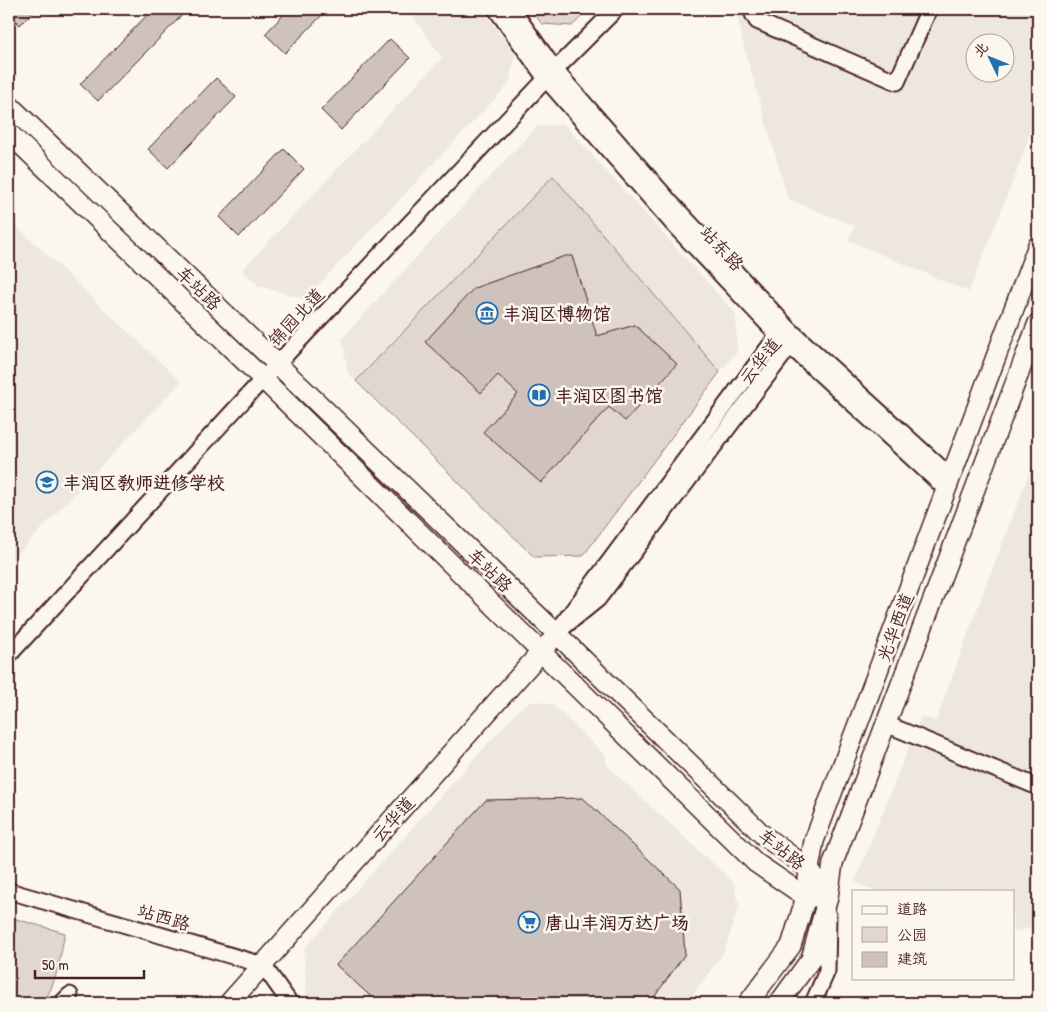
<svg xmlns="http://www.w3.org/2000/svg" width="1047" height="1012" viewBox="0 0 1047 1012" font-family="'Patrick Hand','LXGW WenKai TC',sans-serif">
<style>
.built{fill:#eee7de;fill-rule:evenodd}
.green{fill:#e2d7d0;stroke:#967b7e}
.building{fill:#cfc2bc;stroke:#4a1f2b}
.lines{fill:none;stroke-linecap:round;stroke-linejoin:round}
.minor-casing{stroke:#4a1f2b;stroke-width:19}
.major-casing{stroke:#4a1f2b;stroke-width:22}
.minor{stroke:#fbf7ec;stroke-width:15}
.major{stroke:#fbf7ec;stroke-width:19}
.labels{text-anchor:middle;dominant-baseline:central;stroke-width:5;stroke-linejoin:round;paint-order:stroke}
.street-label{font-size:18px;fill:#4a1f2b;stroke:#fbf7ec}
.poi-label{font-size:18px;font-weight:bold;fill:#4a1f2b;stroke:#fbf7ec;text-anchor:start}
</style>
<rect width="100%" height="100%" fill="#fbf7ec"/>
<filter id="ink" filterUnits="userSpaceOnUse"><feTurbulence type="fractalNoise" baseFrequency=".02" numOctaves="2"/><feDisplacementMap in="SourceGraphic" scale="10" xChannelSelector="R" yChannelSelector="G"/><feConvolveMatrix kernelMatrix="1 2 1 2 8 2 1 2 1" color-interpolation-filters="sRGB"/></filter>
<g filter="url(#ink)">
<g class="built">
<path d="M408,9h75l32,46 -6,29 -204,215 -46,-13 -17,-16 200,-212z"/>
<path d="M736,9h302v99l-18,55 -51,129 -121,-52 7,-14 -67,-27 -44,-152zM974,42h30v30h-30z"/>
<path d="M564,124l172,190 1,38 -17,20 -167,-196 -197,205 -8,-7 -6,-36 195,-212z"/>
<path d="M9,219l172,163 -172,181z"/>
<path d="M1038,451v483l-10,-6 -15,5v-42h-138l-20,-9 66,-166 15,5 47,-128z"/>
<path d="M530,702h11l12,3 52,50 3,12 126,116 5,23 -15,46 -37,51h-371l-10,-9 -2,-45 216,-241z"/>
</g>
<g class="green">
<path d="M530,9h59l-17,17 -30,-2z"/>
<path d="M553,176l167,196 -137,184 -49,1 -178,-176z"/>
<path d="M9,917l56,16c-5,23 -8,53 -23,70h-33z"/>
</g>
<g class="building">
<path d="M9,9h27l-16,16 -11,-11z"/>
<path d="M153,9h35l-90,92 -18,-17z"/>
<path d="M289,9h39l-43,44 -20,-19z"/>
<path d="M390,39l20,19 -69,72 -20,-20z"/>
<path d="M216,78l20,19 -68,71 -20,-19z"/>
<path d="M284,149l20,20 -65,68 -20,-20z"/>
<path d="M565,256h7l25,80 38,-11 42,39 -52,57 -16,-14 -68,76 -58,-51 35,-38 -20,-19 -17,18 -56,-51 49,-54z"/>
<path d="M583,798l97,91 5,65 -35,49h-272l-42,-38 150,-165z"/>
</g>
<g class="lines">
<g class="minor-casing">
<g id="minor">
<path d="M496,9l50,70 128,146 104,110 169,155"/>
<path d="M512,9l43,61 115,132 120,128 161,147"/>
<path d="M755,9l-2,5 4,7 140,61 32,-73"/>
<path d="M790,330v16l-192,253 -42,34 222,-298z"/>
<path d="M9,655l254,-276 283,-300 70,-70"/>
<path d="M886,724l152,63"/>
<path d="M9,891l254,74 27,38"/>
<path d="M62,1003l8,-8"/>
<path d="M813,1003l14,-32 1,-56"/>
</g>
</g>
<g class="major-casing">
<g id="major">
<path d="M9,105l547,528 208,203 45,33 19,28"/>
<path d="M9,133l254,246 493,484 50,34h22"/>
<path d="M229,1003l320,-360"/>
<path d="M748,1003l43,-57 15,-49 3,-28 5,-28 224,-596"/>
<path d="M779,1003l32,-44 17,-62 5,-34 205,-540"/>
</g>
</g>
<use href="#minor" class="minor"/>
<use href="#major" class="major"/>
</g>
</g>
<defs>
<g id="museum-ring" transform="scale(1.125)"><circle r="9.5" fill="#fbf7ec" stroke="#1f6fb2" stroke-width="1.5"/><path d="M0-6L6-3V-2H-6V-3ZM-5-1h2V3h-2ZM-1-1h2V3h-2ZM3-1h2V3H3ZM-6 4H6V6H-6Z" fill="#1f6fb2"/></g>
<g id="library-ring" transform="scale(1.125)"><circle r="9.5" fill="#fbf7ec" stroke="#1f6fb2" stroke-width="1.5"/><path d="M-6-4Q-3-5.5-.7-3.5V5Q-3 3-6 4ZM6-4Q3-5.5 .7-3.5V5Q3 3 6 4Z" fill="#1f6fb2"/></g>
<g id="school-ring" transform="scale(1.125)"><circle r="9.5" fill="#fbf7ec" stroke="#1f6fb2" stroke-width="1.5"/><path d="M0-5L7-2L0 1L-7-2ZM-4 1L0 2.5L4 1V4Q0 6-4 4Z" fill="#1f6fb2"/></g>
<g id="supermarket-ring" transform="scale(1.125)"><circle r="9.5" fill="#fbf7ec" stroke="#1f6fb2" stroke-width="1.5"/><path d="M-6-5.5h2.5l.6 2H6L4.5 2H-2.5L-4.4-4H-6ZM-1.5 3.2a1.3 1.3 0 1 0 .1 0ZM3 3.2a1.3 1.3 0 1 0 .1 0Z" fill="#1f6fb2"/></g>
</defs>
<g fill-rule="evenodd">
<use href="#museum-ring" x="487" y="313"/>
<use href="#library-ring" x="539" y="395"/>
<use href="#school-ring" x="47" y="482"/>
<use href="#supermarket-ring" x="529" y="922"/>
</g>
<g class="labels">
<g class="street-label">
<text transform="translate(722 248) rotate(47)">站东路</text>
<text transform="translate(199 288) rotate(44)">车站路</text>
<text transform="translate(296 317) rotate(-47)">锦园北道</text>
<text transform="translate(760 361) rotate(-52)">云华道</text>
<text transform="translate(490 570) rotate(44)">车站路</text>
<text transform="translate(895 627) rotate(-69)">光华西道</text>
<text transform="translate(393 819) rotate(-48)">云华道</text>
<text transform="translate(782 849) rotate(38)">车站路</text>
<text transform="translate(164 917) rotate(16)">站西路</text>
</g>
<g class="poi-label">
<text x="503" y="313">丰润区博物馆</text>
<text x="555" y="395">丰润区图书馆</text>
<text x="63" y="482">丰润区教师进修学校</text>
<text x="545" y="922">唐山丰润万达广场</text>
</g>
</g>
<rect width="1047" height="1012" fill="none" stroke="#fbf7ec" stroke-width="30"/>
<rect x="15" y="15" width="1017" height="982" fill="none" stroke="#4a1f2b" stroke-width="2" filter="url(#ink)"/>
<rect x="852" y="890" width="162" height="90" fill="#fbf7ec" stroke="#b4a19f"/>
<rect x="862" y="906" width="25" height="8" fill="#fbf7ec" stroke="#b4a19f"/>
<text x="897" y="914" font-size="15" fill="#4a1f2b">道路</text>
<rect x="862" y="927" width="25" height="15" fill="#e2d7d0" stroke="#b4a19f"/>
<text x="897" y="940" font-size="15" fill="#4a1f2b">公园</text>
<rect x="862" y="952" width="25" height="15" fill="#cfc2bc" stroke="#b4a19f"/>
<text x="897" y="964" font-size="15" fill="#4a1f2b">建筑</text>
<g transform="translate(990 58) rotate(313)"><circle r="24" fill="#fbf7ec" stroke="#b4a19f"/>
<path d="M0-4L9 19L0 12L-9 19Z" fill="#1f6fb2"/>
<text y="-8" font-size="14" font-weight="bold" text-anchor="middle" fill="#4a1f2b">北</text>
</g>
<path d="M35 970v8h109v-8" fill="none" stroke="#4a1f2b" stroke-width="2.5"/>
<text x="42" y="970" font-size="15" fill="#4a1f2b" stroke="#fbf7ec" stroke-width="4" paint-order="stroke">50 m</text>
</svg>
